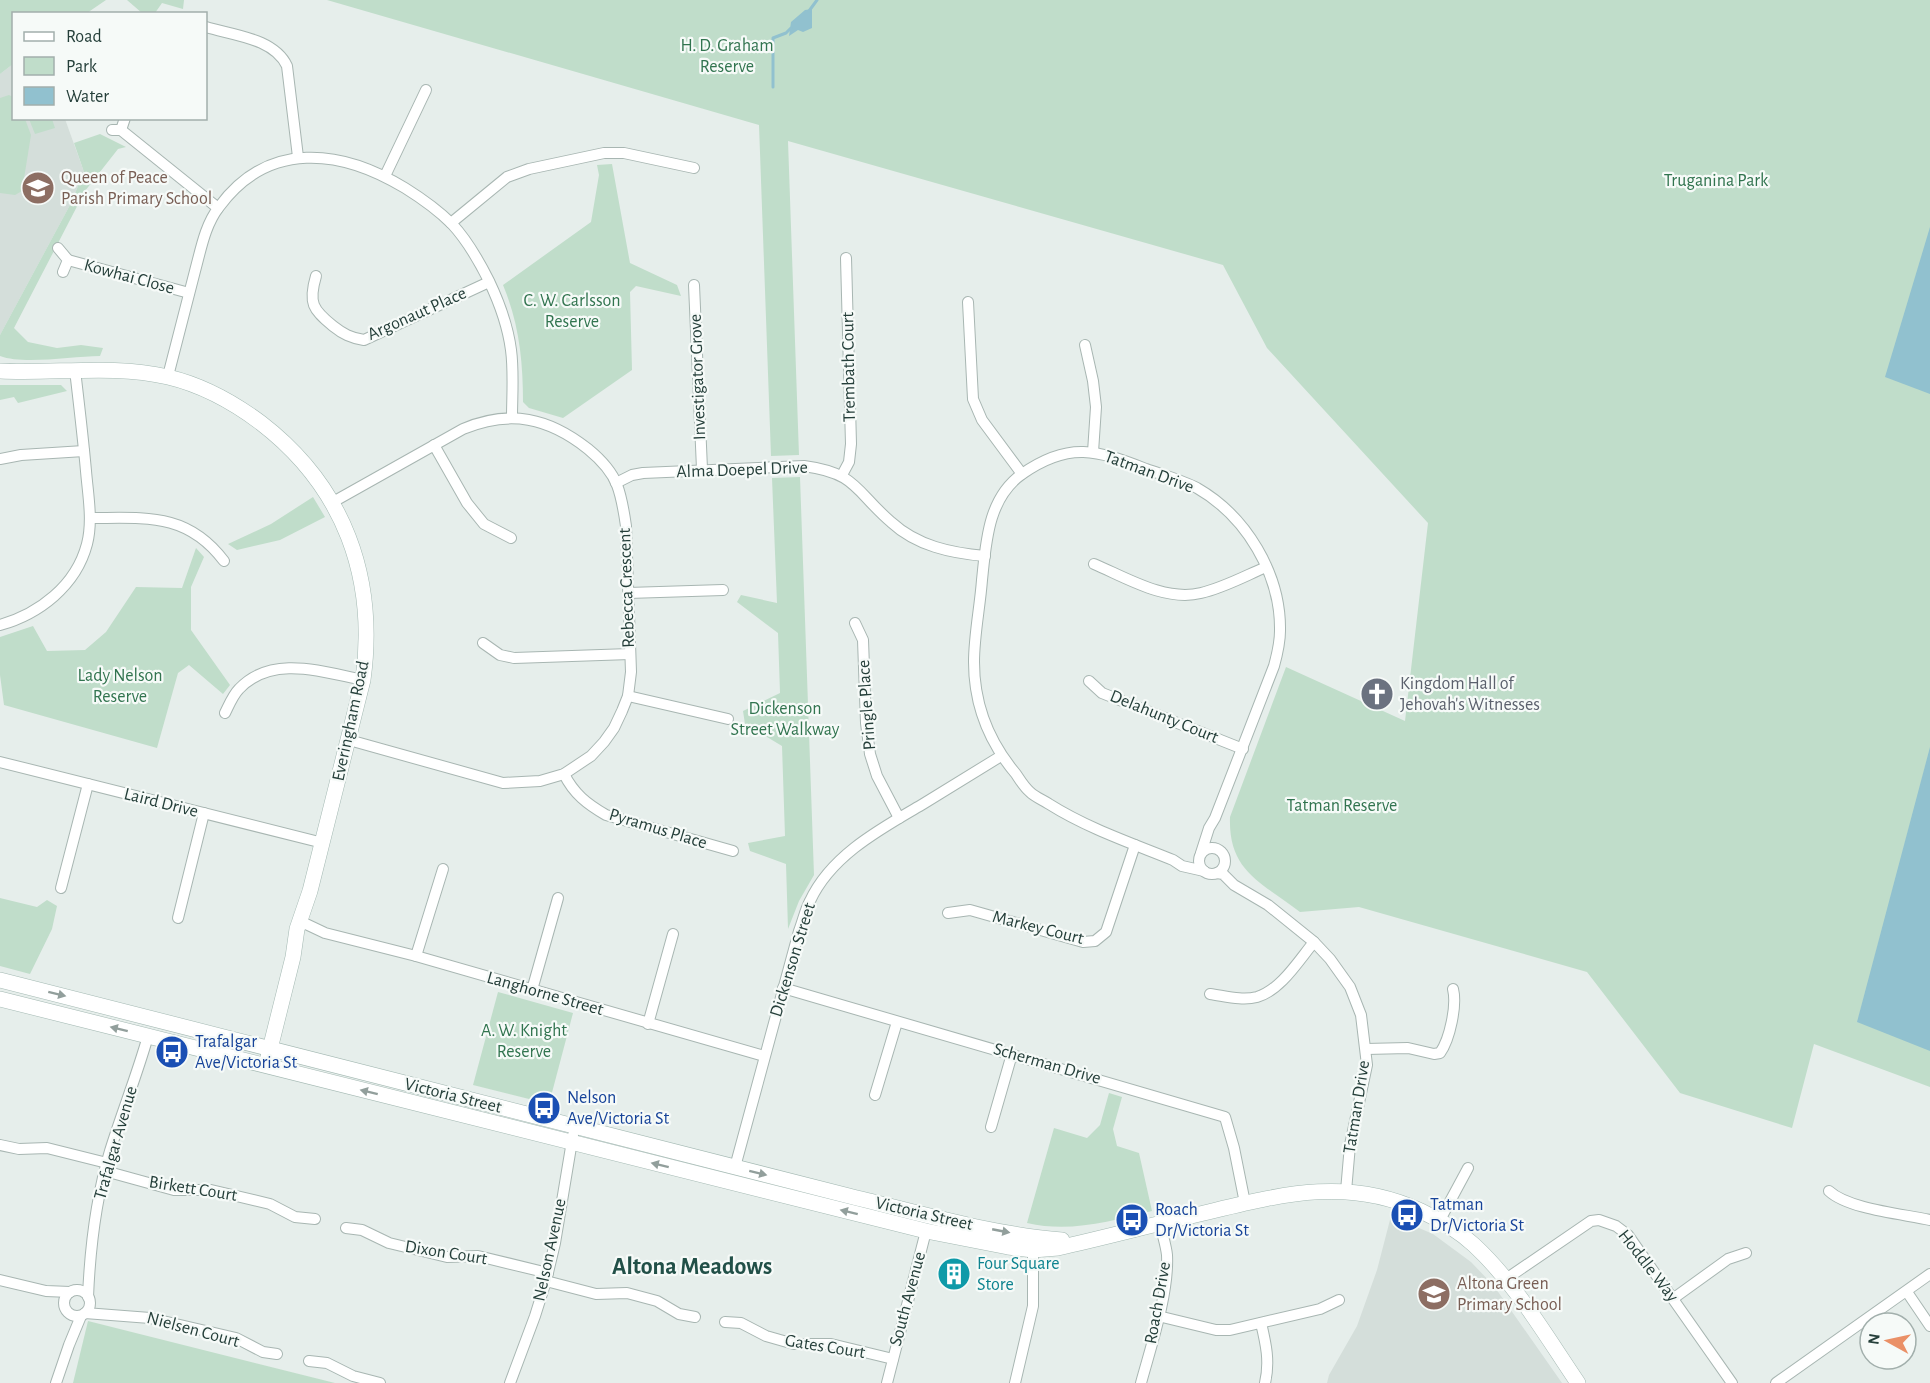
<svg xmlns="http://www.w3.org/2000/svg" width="1930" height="1383" viewBox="0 0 1930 1383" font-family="'Alegreya Sans',sans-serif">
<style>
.built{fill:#d4deda}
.green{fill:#c0ddca}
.water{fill:#91c1cf}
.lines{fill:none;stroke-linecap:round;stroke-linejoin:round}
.stream{stroke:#91c1cf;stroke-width:3}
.street-casing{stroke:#a8b6b2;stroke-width:12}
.secondary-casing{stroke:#a4b9b3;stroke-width:16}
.street{stroke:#fff;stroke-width:10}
.secondary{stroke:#fff;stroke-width:15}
.oneway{fill:#929f9c}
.labels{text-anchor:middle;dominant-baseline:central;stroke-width:4.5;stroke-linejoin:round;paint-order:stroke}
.park-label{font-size:18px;fill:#31744f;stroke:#f6faf8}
.education-label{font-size:18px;fill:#785e54;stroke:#f6faf8;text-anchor:start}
.street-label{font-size:18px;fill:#253f3a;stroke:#f6faf8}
.worship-label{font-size:18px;fill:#5b616d;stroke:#f6faf8;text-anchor:start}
.transit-label{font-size:18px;fill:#164399;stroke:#f6faf8;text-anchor:start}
.culture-label{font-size:18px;fill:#0d838f;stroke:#f6faf8;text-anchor:start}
.district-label{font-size:24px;font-weight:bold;fill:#225048;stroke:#f6faf8}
</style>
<rect width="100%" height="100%" fill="#e6eeeb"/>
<g class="built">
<path d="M13,64l1,54 51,1 19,53 -14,33 -70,130v-261z"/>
<path d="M1391,1216l42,18 38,28 23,24 68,97h-235l2,-8 28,-49 20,-56z"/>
</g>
<g class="green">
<path d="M0,0h106l-19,13 -73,1 -1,50 -13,10z"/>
<path d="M127,0h57l-1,9 -21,-6 -7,10h-13z"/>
<path d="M327,0h1603v1087l-116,-43 -22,84 -112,-35 -93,-121 -228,-65 -59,5c-37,-29 -72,-40 -70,-95l56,-150 119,54 23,-198 -161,-175 -44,-83 -435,-124 11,314 -28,1 -12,-331z"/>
<path d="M9,95l4,2 1,21 11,1 6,16 -9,56 -7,4 -15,-2v-95z"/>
<path d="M29,119h23l3,9 -20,6z"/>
<path d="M100,134l26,13 -8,2 -33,42 -71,137 14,14 29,6 24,-3 22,3 -3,8c-27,0 -76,9 -100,0v-21l70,-130 14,-33 -10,-29z"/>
<path d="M612,164l18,99 47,22 4,11 -45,-10 -6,6 2,78 -69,48 -34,-10 -6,-6c0,-41 -4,-79 -20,-117l88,-63 8,-47 -2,-10z"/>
<path d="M0,385h61l6,6 -49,12 -4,-6 -14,3z"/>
<path d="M800,477l14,398 -15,26 -11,28 -2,-65 -36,-13 -2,-8 37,-7 -3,-90 -37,-22 -2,-13 37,-18 -2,-60 -41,-31 4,-7 36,8 -5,-125z"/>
<path d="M313,497l12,20 -45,23 -43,10 -9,-6 43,-20z"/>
<path d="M196,548l8,9 -13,30v43l39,55 -7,9 -34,-29 -11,8 -21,75 -153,-43 -4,-30v-38l33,-11 14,25 38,-1 21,-18 30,-45 46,1z"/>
<path d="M0,898l37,9 10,-7 10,6 -5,23 -22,45 -30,-8z"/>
<path d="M498,992l75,21 -24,91 -76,-19z"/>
<path d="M1109,1093l13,4 -9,32 4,17 22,7 13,58c-42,10 -81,22 -125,12l27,-95 33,10 13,-13z"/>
<path d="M88,1321l247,62h-262z"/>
</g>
<g class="water">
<path d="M812,9v19l-9,4 -5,-2 -9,6 2,-14 14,-12z"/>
<path d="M1930,227v167l-45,-17z"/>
<path d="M1930,747v304l-73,-29z"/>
</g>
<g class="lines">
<g class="stream">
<path d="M809,11l8,-11"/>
<path d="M773,87v-49l13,-5 5,-5"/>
</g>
<g class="street-casing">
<g id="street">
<path d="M206,27c26,8 68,11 81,39l11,91"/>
<path d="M112,130h9l4,-12"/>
<path d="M121,130l97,78"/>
<path d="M385,176l41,-86"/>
<path d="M451,223l56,-46 22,-8 75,-16h20l70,15"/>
<path d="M58,248l10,12 -5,12"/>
<path d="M68,260l121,33"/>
<path d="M316,276c-8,27 -3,34 17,50 10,8 18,12 31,14l125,-58"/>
<path d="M694,285l8,184"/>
<path d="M968,302l5,97 9,21 40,54"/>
<path d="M1085,345l8,36 3,26 -3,45"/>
<path d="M168,376c9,-35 18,-70 27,-105 6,-22 10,-46 24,-64 49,-67 122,-58 186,-19 16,10 33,22 47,36 15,16 27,37 37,57 10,21 19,46 22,69 3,22 1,46 1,68"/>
<path d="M434,445l33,58 17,21 27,14"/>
<path d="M0,459l21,-4 63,-4"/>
<path d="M842,475l7,-13 2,-18 -5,-186"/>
<path d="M616,483l16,-8 11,-2 161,-7c53,7 51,25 87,56 26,24 60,31 94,34"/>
<path d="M333,502l130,-73c47,-20 86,-11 125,20 11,9 24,23 29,36 5,13 7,27 9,41l5,146 -3,24 -6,15 -8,17 -10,14 -13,14 -27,18 -24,7 -37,2 -154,-43"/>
<path d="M90,518c55,0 97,-6 134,43"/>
<path d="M1094,564c31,13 71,38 107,29 22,-5 44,-17 65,-26"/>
<path d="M628,593l95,-3"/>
<path d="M855,623l8,17 3,83 4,31 7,22 22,42"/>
<path d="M0,625c39,-11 76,-39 87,-81 6,-23 1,-49 -1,-73 -3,-34 -7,-67 -11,-101"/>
<path d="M483,643l17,12 14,3 116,-4"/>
<path d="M1089,681l13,12 141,56"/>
<path d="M628,696l100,23"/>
<path d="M225,713c4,-8 8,-18 14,-24 33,-35 83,-17 124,-9"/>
<path d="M0,762l323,81"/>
<path d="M564,774c10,20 23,30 42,41l127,36"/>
<circle cx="1212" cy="861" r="13"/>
<path d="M1201,853l8,-25 6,-10 59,-152c3,-11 6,-23 6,-35 1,-57 -34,-115 -83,-143 -15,-8 -34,-13 -51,-19 -49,-19 -77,-28 -124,5 -34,24 -36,68 -40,106 -2,27 -8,55 -8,82 0,42 15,80 42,112 4,6 8,13 14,18 5,5 13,8 19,12 38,24 82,39 124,56l9,6 22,5"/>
<path d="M1217,873l6,1 11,11 34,20 46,37 16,17 20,28 11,28 6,50 -17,80 -4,46"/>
<path d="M61,888l27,-104"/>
<path d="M948,913l22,-3 113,32 12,-1 11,-9 29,-87"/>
<path d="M178,918l26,-105"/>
<path d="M297,925l9,-1 19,9 91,23 348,100"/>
<path d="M416,956l27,-87"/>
<path d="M783,988l442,129 9,31 11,55"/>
<path d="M532,990l26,-92"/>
<path d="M1210,994c15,2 32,7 47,3 24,-7 42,-37 57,-55"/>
<path d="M648,1024l25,-90"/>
<path d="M1366,1049l42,-1 26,6 6,-1c10,-14 17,-48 13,-64"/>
<path d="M875,1095l22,-73"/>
<path d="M991,1127l21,-73"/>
<path d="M0,1145l19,4 28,-1 60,15"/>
<path d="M735,1167l64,-236c4,-10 6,-21 11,-30 21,-46 72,-73 113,-97 26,-16 52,-32 78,-48"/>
<path d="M105,1171l69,19h37l59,14 25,13 20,2"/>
<path d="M1829,1191c19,18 74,23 101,29"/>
<path d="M1440,1220l28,-52"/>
<path d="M346,1228l16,2 27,13 58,14 31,-1 70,17"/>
<path d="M1506,1279l85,-58 8,-1 17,6 12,9 104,148"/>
<path d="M0,1280l46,11 24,1"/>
<path d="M546,1281l50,13 31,-1 30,8 22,13 16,3"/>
<circle cx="77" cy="1303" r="13"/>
<path d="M1907,1292l23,34"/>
<path d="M88,1297c2,-49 8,-99 22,-146 12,-39 27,-76 38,-115"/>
<path d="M1674,1298l54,-39 18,-6"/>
<path d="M85,1313l65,5 86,20 27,14 14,2"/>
<path d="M1158,1316l58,14h14l90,-21 19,-9"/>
<path d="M725,1322l16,1 25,13 28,8h37l62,15"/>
<path d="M1261,1323c5,21 9,39 4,60"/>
<path d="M309,1361l18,2 26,13 27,7"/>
<path d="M56,1383l13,-38 12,-29"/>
<path d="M510,1383l25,-67 11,-35 9,-38 18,-108"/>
<path d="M887,1383l39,-152"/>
<path d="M1015,1383l18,-77v-56"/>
<path d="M1141,1383c10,-37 28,-90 26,-128 -1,-10 -5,-21 -7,-32"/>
<path d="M1776,1383l154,-109"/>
</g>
</g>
<g class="secondary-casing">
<g id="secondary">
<path d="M0,371c55,3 113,-7 168,6 34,8 65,25 93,46 83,64 116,154 102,257l-53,211 -13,38 -4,28 -25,100"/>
<path d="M0,980l849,216c70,17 141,38 213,44"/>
<path d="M0,999l926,232 82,16 25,3 25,-2c49,-11 97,-24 146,-35 75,-18 143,-37 217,-2 19,9 38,20 53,34 42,39 72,91 104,138"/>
</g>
</g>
<use href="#street" class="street"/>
<use href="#secondary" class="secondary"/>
</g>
<defs><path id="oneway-solid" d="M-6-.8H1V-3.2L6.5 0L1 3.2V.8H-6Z" transform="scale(1.5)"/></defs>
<g class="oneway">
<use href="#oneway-solid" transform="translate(57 994) rotate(14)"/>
<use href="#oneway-solid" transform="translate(119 1029) rotate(-166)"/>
<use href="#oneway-solid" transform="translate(369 1092) rotate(-166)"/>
<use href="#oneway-solid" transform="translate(660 1165) rotate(-166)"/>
<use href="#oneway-solid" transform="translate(758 1173) rotate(14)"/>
<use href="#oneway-solid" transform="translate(849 1212) rotate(-166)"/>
<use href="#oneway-solid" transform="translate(1001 1231) rotate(11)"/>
</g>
<defs>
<g id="school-disc" transform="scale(1.725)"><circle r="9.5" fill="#8d6e63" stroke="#f6faf8"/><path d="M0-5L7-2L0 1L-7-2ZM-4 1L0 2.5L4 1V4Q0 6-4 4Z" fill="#fff"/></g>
<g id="church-disc" transform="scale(1.725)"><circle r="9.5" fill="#6b7280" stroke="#f6faf8"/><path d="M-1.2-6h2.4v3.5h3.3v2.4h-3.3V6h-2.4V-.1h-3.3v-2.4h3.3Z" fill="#fff"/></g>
<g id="bus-disc" transform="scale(1.725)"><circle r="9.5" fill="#1a4fb4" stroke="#f6faf8"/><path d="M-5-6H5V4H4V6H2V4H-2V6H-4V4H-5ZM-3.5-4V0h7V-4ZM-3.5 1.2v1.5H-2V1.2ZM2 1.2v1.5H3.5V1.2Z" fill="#fff"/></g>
<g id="building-disc" transform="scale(1.725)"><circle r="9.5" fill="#0f9aa8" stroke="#f6faf8"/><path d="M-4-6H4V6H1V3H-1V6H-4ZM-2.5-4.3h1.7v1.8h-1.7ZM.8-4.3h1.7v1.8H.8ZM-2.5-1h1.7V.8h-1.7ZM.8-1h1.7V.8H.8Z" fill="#fff"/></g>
</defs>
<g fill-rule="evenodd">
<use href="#school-disc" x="38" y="188"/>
<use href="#church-disc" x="1377" y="694"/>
<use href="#bus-disc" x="172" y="1052"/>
<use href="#bus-disc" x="544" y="1108"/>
<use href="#bus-disc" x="1407" y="1215"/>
<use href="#bus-disc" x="1132" y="1220"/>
<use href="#building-disc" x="954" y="1274"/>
<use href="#school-disc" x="1434" y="1294"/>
</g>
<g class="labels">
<g class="park-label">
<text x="727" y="46">H. D. Graham<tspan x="727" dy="21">Reserve</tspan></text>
<text x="1716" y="181">Truganina Park</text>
<text x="572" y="301">C. W. Carlsson<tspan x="572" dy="21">Reserve</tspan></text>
<text x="120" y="676">Lady Nelson<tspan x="120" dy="21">Reserve</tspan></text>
<text x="785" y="709">Dickenson<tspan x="785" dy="21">Street Walkway</tspan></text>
<text x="1342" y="806">Tatman Reserve</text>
<text x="524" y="1031">A. W. Knight<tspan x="524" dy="21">Reserve</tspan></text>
</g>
<g class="education-label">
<text x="61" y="178">Queen of Peace<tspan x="61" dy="21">Parish Primary School</tspan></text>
<text x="1457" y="1284">Altona Green<tspan x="1457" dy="21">Primary School</tspan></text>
</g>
<g class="street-label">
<text transform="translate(129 277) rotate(15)">Kowhai Close</text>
<text transform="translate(417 314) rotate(-24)">Argonaut Place</text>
<text transform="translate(849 367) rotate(-91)">Trembath Court</text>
<text transform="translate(698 377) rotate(-92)">Investigator Grove</text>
<text transform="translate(742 470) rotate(-2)">Alma Doepel Drive</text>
<text transform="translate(1149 472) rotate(20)">Tatman Drive</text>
<text transform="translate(627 588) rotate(-92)">Rebecca Crescent</text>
<text transform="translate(867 705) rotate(-94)">Pringle Place</text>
<text transform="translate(1164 717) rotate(22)">Delahunty Court</text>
<text transform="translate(351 721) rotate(-78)">Everingham Road</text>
<text transform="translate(161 803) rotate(14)">Laird Drive</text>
<text transform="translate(658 829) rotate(17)">Pyramus Place</text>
<text transform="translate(1038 928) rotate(14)">Markey Court</text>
<text transform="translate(793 960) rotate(-73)">Dickenson Street</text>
<text transform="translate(545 994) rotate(16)">Langhorne Street</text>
<text transform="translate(1047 1064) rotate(16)">Scherman Drive</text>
<text transform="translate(453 1096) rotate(14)">Victoria Street</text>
<text transform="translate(1357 1107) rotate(-81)">Tatman Drive</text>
<text transform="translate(116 1143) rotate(-74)">Trafalgar Avenue</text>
<text transform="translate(193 1189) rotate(9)">Birkett Court</text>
<text transform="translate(924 1214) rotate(13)">Victoria Street</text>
<text transform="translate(550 1250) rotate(-78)">Nelson Avenue</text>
<text transform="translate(446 1253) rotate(9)">Dixon Court</text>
<text transform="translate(1648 1266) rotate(52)">Hoddle Way</text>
<text transform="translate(908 1299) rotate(-75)">South Avenue</text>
<text transform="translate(1158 1303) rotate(-80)">Roach Drive</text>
<text transform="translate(193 1330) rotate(15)">Nielsen Court</text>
<text transform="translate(825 1347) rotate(9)">Gates Court</text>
</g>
<g class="worship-label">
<text x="1400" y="684">Kingdom Hall of<tspan x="1400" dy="21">Jehovah's Witnesses</tspan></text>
</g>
<g class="transit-label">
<text x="195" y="1042">Trafalgar<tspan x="195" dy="21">Ave/Victoria St</tspan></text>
<text x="567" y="1098">Nelson<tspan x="567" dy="21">Ave/Victoria St</tspan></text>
<text x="1430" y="1205">Tatman<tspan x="1430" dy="21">Dr/Victoria St</tspan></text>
<text x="1155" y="1210">Roach<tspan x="1155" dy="21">Dr/Victoria St</tspan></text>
</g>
<g class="culture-label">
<text x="977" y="1264">Four Square<tspan x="977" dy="21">Store</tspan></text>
</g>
<g class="district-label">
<text x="692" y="1267">Altona Meadows</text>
</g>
</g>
<rect x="12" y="12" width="195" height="108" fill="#f6faf8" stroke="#a2afac" stroke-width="1.5"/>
<rect x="24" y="32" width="30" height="9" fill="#ffffff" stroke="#a2afac" stroke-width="1.5"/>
<text x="66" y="42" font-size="18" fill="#253f3a">Road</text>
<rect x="24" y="57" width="30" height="18" fill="#c0ddca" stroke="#a2afac" stroke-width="1.5"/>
<text x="66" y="72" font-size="18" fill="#253f3a">Park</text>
<rect x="24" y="87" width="30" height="18" fill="#91c1cf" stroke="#a2afac" stroke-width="1.5"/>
<text x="66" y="102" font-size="18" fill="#253f3a">Water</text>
<g transform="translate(1888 1341) rotate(278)"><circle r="28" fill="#f6faf8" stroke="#a2afac" stroke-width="1.5"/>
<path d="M0-4.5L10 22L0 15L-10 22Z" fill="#ea9067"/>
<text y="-9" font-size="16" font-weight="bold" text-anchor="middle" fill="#253f3a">N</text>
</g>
</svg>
